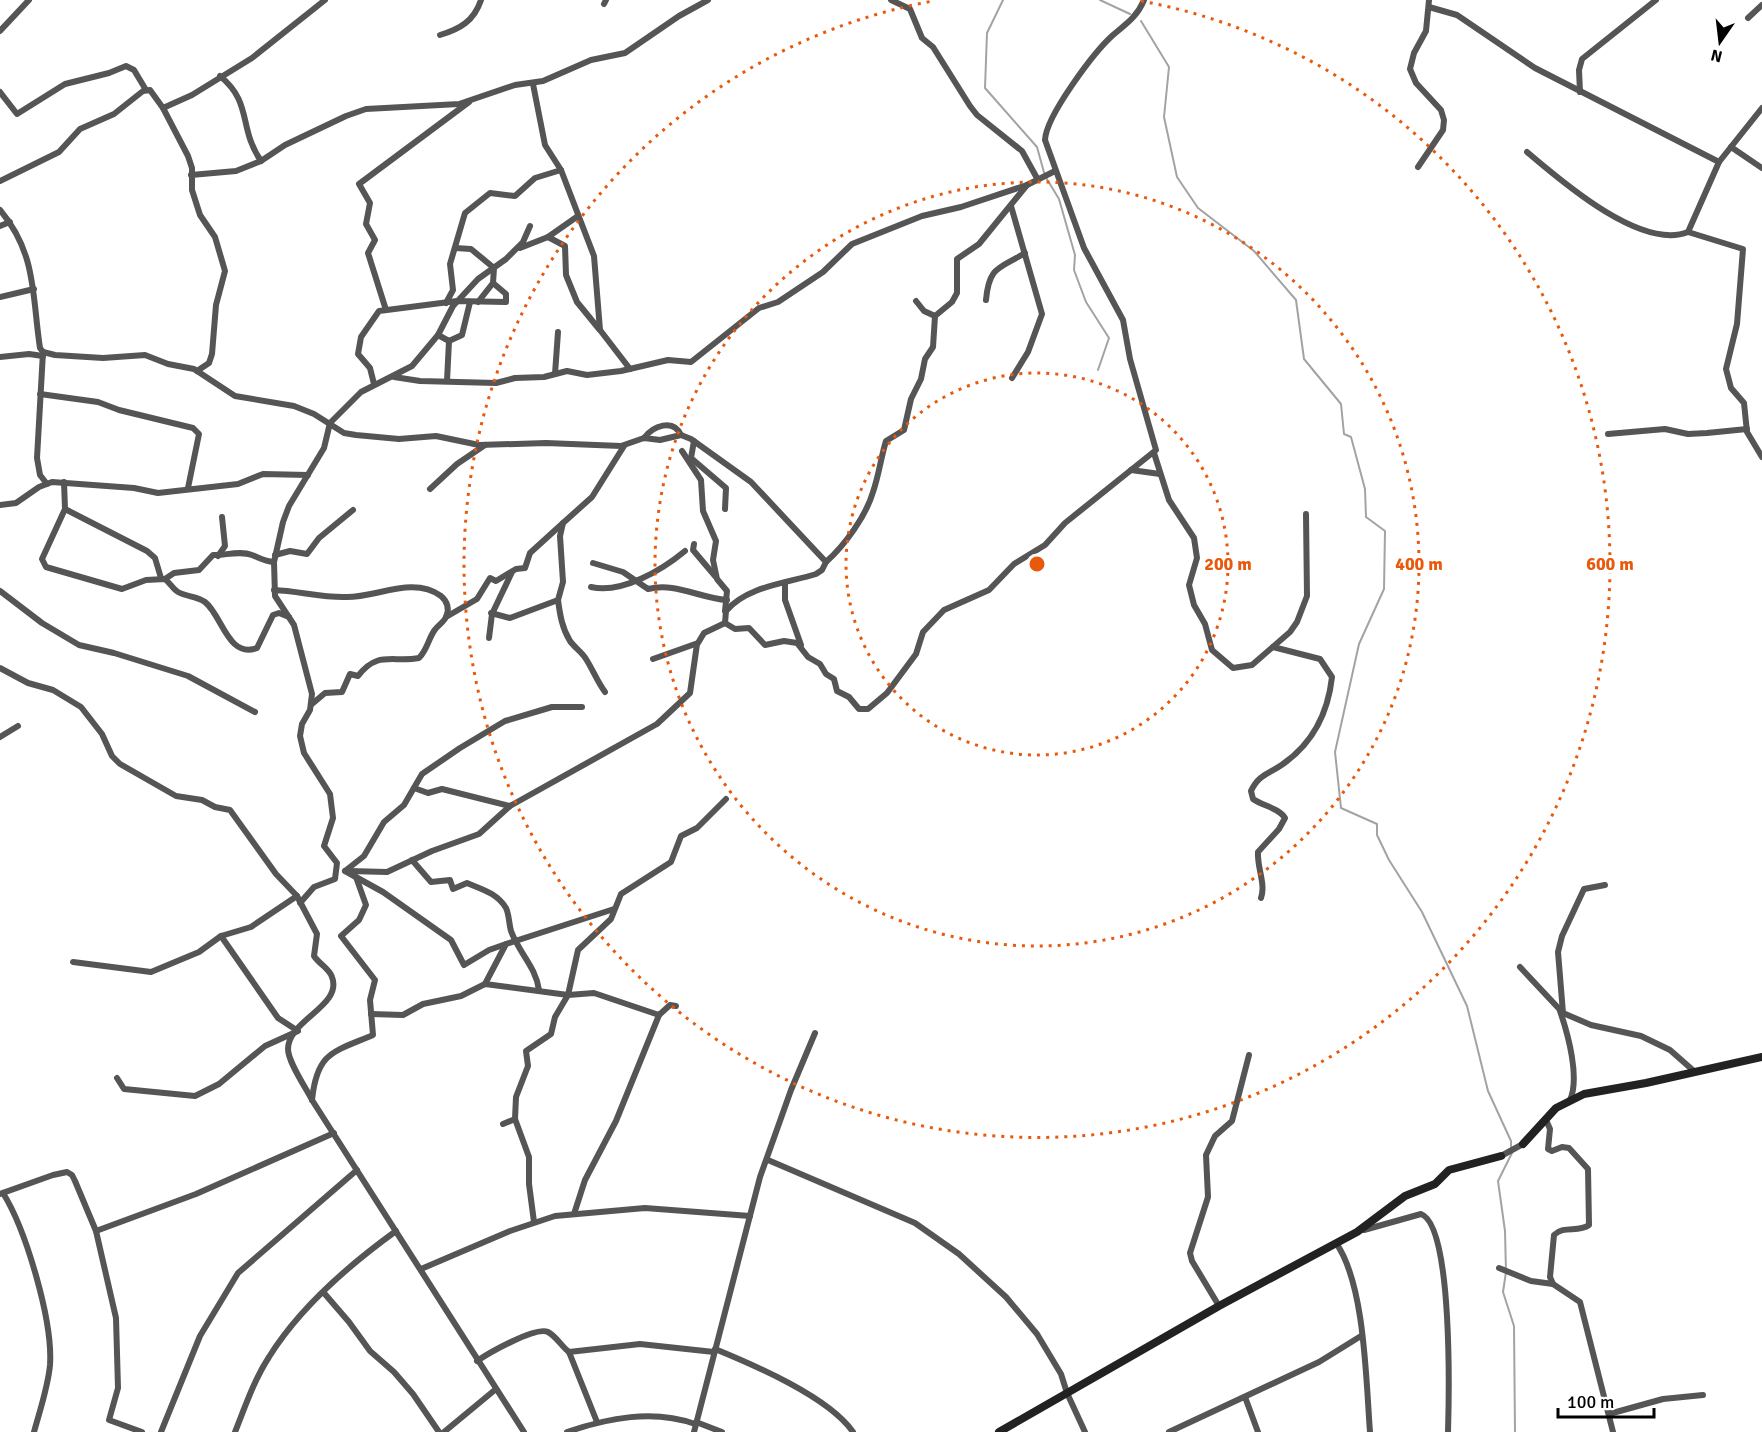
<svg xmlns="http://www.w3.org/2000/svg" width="1762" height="1432" viewBox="0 0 1762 1432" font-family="Signika,sans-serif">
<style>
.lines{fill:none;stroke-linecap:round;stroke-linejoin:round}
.stream{stroke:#a3a3a3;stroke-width:2}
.street{stroke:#555;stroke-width:6}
.secondary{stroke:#222;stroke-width:8}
.ring{fill:none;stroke:#e8590c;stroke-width:3;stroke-dasharray:3 6}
.centre{fill:#e8590c;stroke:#fff;stroke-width:3}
.ring-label{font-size:18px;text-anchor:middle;font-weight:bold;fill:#e8590c;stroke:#fff;stroke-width:6;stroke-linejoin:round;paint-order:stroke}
</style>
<rect width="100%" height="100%" fill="#fff"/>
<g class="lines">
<g class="stream">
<path d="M1003,0l-16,33 -2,55 52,59 8,29 14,23 16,56 -1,15 12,32 23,36 -11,32"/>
<path d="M1100,0l30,14"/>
<path d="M1141,21l28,46 -5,50 13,60 21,31 56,43 42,49 8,59 37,45 3,30 7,3 14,52 1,28 19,14 -1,58 -25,55 -24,108 6,56 36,16v11l12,25 33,52 45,94 21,85 23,50v6"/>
<path d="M1512,1153l-14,28 7,50 1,41 -3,20 11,34 1,106"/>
</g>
<g class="street">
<path d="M891,0l19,9 12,29 11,9 37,59 7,9 45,36 16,29"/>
<path d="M604,4l2,-4"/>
<path d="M1429,7l28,8 78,53 184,94"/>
<path d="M1748,18l14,-13"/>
<path d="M0,31l29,-31"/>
<path d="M440,35c20,-6 34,-14 41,-35"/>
<path d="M220,76c33,27 18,52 41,85"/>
<path d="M533,84l12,61 16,25 33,86 6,74 30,39"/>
<path d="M0,92l17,22 48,-30 44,-11 17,-7 8,4 12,20"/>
<path d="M1580,92l-1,-22 3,-11 74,-59"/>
<path d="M163,108l29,-13 60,-37 73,-58"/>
<path d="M1731,147l31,21"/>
<path d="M1527,152c33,28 114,99 161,80l55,17 -6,75 -11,45 5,19 13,15 3,29 15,25"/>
<path d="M1418,167l25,-37 1,-10 -3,-10 -25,-27 -6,-14 4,-16 12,-22 3,-31"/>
<path d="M191,175l45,-4 25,-10 24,-16 61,-29 20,-7 93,-5 56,-19 28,-4 48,-21 34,-7 54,-37 29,-16"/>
<path d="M0,181l59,-29 21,-23 34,-15 29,-23 7,-1 13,18 25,48 4,12v22l8,25 15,22 10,34 -9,34 -4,49 -3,9 -12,8"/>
<path d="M1011,206l31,108 -14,38 -16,26"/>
<path d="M0,210c37,44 32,86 40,138l3,4 12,3 48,3 42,-3 23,9 26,5 41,27 59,10 20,8 30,19 12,2 43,4 37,-3 43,9 67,-2 75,3 23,-8 16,2 21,-5 10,4 60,43 75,80 -4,8 -6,4c-28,9 -69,12 -90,37l-1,12 10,6 14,-1 16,17 19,-4 13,2 11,14 12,7 6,10 8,5 3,12 12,6 10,12h9l19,-16 29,-39 7,-22 21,-22 45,-20 25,-26 31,-19 20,-22 91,-73 -26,-91 -7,-39 -39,-72 -39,-108c1,-24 49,-88 68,-105 13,-11 24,-18 31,-35"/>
<path d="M0,226l10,-4"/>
<path d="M1688,232l31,-70 43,-54"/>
<path d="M548,237l30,-21"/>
<path d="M520,248l28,-11 17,9 1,29 11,27 22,27"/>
<path d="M0,297l34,-8"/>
<path d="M986,300c3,-34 13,-31 39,-47"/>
<path d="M916,301l8,10 11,5"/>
<path d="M478,302l15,-19"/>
<path d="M446,303l7,-13 -3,-26 15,-51 25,-20 25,3 20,-18 26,-8"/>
<path d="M386,310l-18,-57 7,-13 -9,-16 4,-21 -11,-19 110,-82"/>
<path d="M438,335l11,6 -2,40"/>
<path d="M449,341l13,-6 8,-33"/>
<path d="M43,352l-6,106 3,17 7,9"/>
<path d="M0,357l29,-3 14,2"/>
<path d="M555,374l3,-42"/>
<path d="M394,377l26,4 76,2 19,-5 29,-1 23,-6 20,4 34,-4 47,-11 23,2 68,-54 19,-6 45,-30 29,-28 70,-28 39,-9 66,-22 28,-14"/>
<path d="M374,384l-4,-16 -12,-14 3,-17 18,-26 78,-10 49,1v-8l-13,-11 1,-15 -23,-19 -16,-1"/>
<path d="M40,394l58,8 21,8 74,18 6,6 -11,54"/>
<path d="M1608,434l57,-5 23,5 19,-1 40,-4"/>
<path d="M644,438c9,-12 29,-20 37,-3"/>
<path d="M694,441l-3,17 35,30 -1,21"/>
<path d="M682,451l19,29 2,31 13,30 -3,19 4,19 10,12 -2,20"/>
<path d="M1154,453l15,47 25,38 3,20 -8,27 5,20 11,19 7,26 21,18 19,-3 38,-33 7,-10 10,-26 -1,-82"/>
<path d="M1131,470l29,4"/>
<path d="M64,482l1,27 -23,50 4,8 76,22 24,-9 19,-1c5,4 8,10 13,13 9,5 19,4 27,10 17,13 23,57 52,46l16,-33 6,-2 10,4"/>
<path d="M430,489l27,-25 28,-19"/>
<path d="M0,505l16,-2 23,-16 13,-5 82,6 24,5 80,-9 25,-10 45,1"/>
<path d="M65,509l82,42 8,7 6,20"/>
<path d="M694,544l-1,6 22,26"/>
<path d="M275,555l15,-4 17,3 12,-16 34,-28"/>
<path d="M218,556l7,-10 -3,-29"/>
<path d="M826,562c19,-17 40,-46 47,-70 6,-17 8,-35 13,-51l18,-11 7,-31 10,-20 4,-20 8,-12 2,-31 17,-14 5,-9v-34l22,-15 48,-59"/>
<path d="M593,563l30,9 25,17c27,-7 51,9 79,11"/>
<path d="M165,579l9,-6 25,-3 14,-15c10,1 27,-5 39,0 8,3 12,6 22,7"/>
<path d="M785,583v17l16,45"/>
<path d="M591,587c31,7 71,-17 94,-36"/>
<path d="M274,590c25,1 48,8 73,7 31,0 66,-21 94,-1 6,5 9,13 5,21 -2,5 -9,9 -12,14 -6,9 -7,19 -15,27 -26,5 -41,-8 -61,18l-8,-2 -8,18 -17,1 -13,11"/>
<path d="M0,591l42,32 37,22 35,8 74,23 67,36"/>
<path d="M558,600c2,15 4,28 12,41 4,6 12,11 16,18 7,11 11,22 19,33"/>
<path d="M491,613l19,5 48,-18 5,-18 -3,-46 3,-13 29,-26 32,-51"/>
<path d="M446,617l31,-18 13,-21 6,3 20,-12 9,-1 5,-15 33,-30"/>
<path d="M489,638l3,-24 20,-42"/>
<path d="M653,659l45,-16 6,-10 21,-10"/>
<path d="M0,668l28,15 25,7 28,17 21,27 10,22 8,8 56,32 26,4 13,7 15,3 46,64 21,22 20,38 -3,22c6,9 15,12 18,21 11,29 -44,43 -44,72 0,13 18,39 24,51l212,332"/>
<path d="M0,737l18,-11"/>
<path d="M414,788l14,5 14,-4 68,17 147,-82 33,-31 7,-49"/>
<path d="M412,860l19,22 19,-2 3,9 14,-6c14,6 30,10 39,25 3,6 3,16 5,23 8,22 25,36 28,59"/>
<path d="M345,871l19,-15 20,-34 20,-17 18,-31 38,-26 45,-27 47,-14h30"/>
<path d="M345,871l38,21 68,48 13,25 25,-15 17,-6"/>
<path d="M349,871l38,1 45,-21 47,-17 31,-28"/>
<path d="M1261,898c5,-14 -4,-30 -3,-46l21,-23 6,-11c-6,-10 -22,-12 -32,-19l-2,-8c8,-17 18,-17 32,-27 30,-21 45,-51 49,-87l-12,-18 -47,-12"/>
<path d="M300,903l14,-16 21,-8 2,-16 -13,-17 9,-28 -3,-24 -26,-41 -4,-17 2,-12 8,-14 2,-16 -18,-69 -19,-29 -1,-34 9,-40 6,-16 35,-58 6,-25 31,-31 51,-26 26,-31 15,-29 25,-27 28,-20 17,-17 7,-16"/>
<path d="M73,962l78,10 48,-20 22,-16 30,-9 46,-31"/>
<path d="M1520,967l43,46 28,12 50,11 29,14 25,22"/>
<path d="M485,984l21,-40 108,-35"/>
<path d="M1560,1011c8,23 20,67 10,89"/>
<path d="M1563,1013l-5,-61 4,-16 22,-47 21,-4"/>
<path d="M371,1014l32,1 20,-11 38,-8 24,-12 83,11 10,-45 33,-31 10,-25 50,-32 10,-26 16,-8 29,-29"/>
<path d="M117,1078l7,11 71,7 24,-12 46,-38 33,-15 -20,-13 -57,-82"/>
<path d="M312,1100c5,-48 21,-48 61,-65l-3,-35 5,-20 -34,-44 18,-16 7,-15 -10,-28"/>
<path d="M515,1119l14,38v27l5,38"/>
<path d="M1546,1120l4,9 -2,20 4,2 10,-4 7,1 19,21 1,56c-11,8 -25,0 -35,10l-4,42 3,7 27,18 33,130"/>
<path d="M503,1124l12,-5 1,-22 12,-31 -2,-15 25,-17 4,-17 13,-22 26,-2 65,22 11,-10 6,1"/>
<path d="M1501,1156l22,-12"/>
<path d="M768,1160l147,63 44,31 47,43 31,37 24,40 6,19 18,39"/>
<path d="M3,1193c23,37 50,128 47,172 -2,22 -10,45 -16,67"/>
<path d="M0,1194l53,-19 14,-3 5,3 3,6 21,50 20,87 2,70 -9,32 33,12"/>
<path d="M574,1214l11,-34 31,-59 43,-106"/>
<path d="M1364,1230l57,-16c32,11 28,184 27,218"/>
<path d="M96,1231l100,-37 138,-61"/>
<path d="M1336,1243c29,41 30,138 34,189"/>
<path d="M1499,1268l32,13 22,3"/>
<path d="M421,1269l89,-38 45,-15 90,-8 105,8"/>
<path d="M324,1293l25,29 21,29 24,21 19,22 26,38"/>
<path d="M1219,1306l-27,-45 -2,-8 18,-56 -2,-42 9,-19 17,-15 17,-66"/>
<path d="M715,1349c39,16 114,48 138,83"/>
<path d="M569,1352l28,70"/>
<path d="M477,1361c12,-8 59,-35 71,-29 8,4 14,15 21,20l71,-8 74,8"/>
<path d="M1245,1397l13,35"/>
<path d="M1609,1414l54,-15 40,-4"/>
<path d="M696,1422l26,10"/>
<path d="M161,1432l39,-96 38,-63 119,-103"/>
<path d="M235,1432c10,-25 19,-52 34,-75 31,-50 80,-92 127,-126"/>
<path d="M444,1432l52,-43"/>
<path d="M567,1432c41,-14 86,-23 128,-8"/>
<path d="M694,1432l66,-255 31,-87 24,-57"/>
<path d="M1169,1432l150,-70 42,-26"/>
</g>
<g class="secondary">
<path d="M1523,1144l33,-36 28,-14 62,-11 116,-26"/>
<path d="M999,1432l220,-126 138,-74 48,-36 30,-12 14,-14 52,-14"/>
</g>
</g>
<g class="ring">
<circle cx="1037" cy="564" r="191"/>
<circle cx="1037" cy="564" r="382"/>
<path d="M1141 1A573 573 0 1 1 933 1"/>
</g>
<circle cx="1037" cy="564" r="9" class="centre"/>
<g class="ring-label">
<text x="1228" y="570">200 m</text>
<text x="1419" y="570">400 m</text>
<text x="1610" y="570">600 m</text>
</g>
<g transform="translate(1720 42) rotate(194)" stroke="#ffffff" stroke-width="4.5" paint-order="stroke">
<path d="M0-4.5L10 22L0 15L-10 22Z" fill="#000000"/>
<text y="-9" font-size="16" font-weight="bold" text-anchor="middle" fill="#000000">N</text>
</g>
<path d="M1558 1408v9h96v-9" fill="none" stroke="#000000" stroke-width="3"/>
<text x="1567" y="1408" font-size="18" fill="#000000" stroke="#ffffff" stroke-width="4.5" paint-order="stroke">100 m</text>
</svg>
